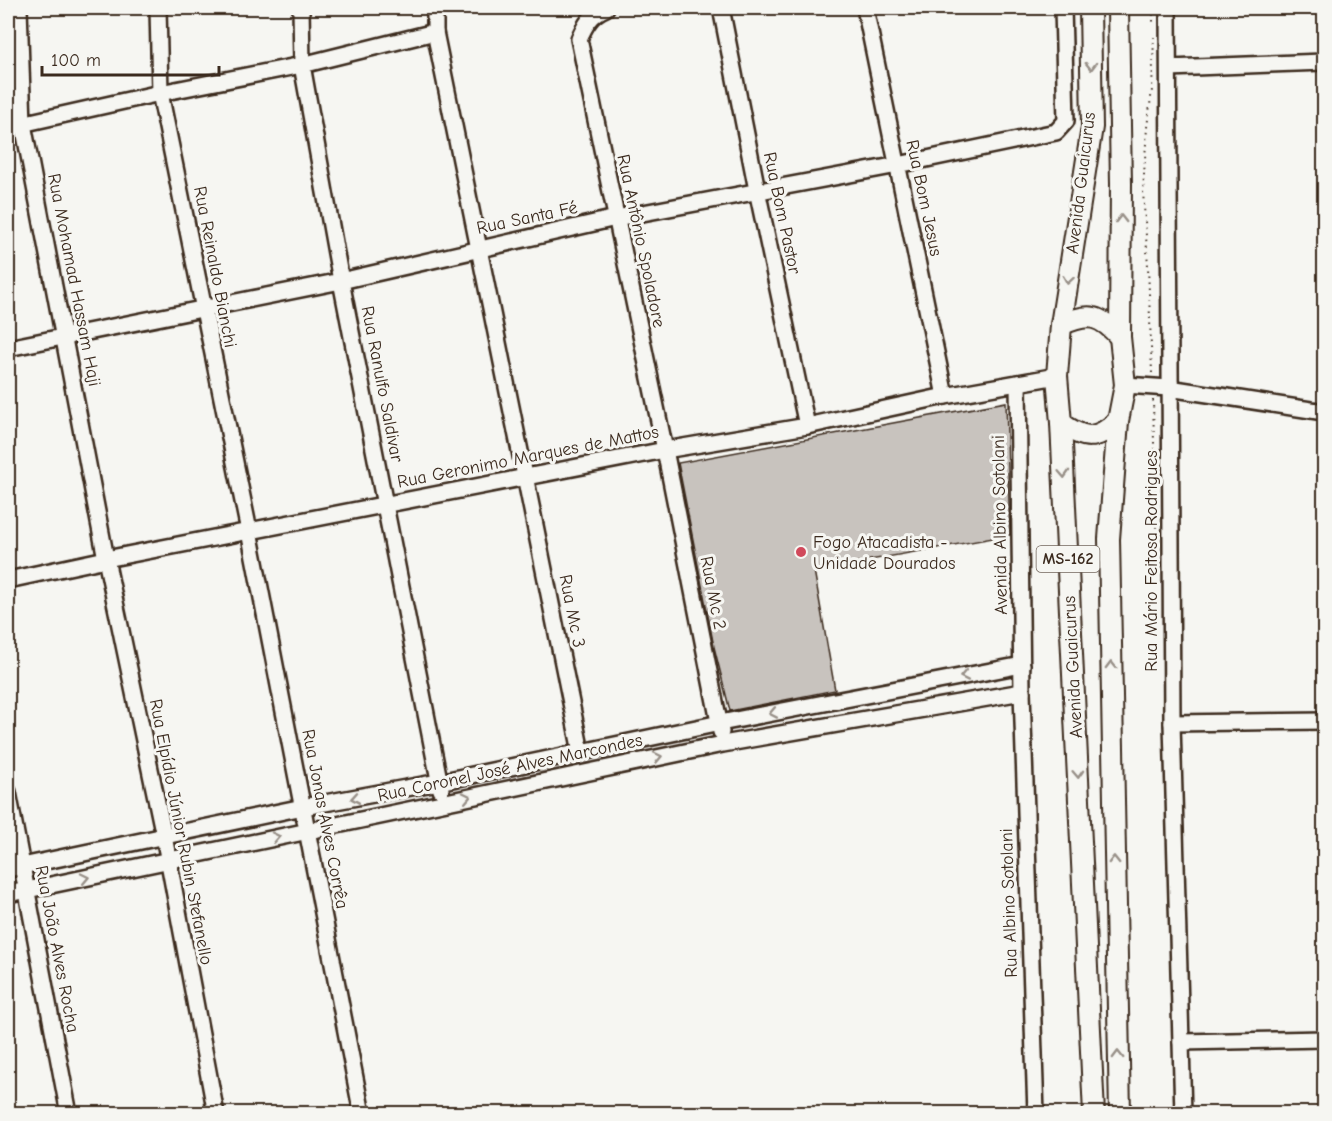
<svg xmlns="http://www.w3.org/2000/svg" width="1332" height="1121" viewBox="0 0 1332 1121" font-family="'Comic Neue',sans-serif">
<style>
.building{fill:#c8c3be;stroke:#3b2a1e;stroke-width:1.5}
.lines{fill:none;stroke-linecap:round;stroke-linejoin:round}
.minor-casing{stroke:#3b2a1e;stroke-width:20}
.major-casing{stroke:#3b2a1e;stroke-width:24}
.path{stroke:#3b2a1e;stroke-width:2;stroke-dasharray:1.5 4.5;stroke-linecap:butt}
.minor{stroke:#f6f6f2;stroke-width:15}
.major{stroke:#f6f6f2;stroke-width:20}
.oneway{stroke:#989088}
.poi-dot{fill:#d1495b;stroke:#f6f6f2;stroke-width:2}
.labels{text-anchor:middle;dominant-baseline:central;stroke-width:6;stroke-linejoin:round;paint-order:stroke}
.shield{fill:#f6f6f2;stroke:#73675e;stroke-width:1.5}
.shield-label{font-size:16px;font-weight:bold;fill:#3b2a1e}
.street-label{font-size:18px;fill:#3b2a1e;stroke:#f6f6f2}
.poi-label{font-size:18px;fill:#3b2a1e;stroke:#f6f6f2;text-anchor:start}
</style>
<rect width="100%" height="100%" fill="#f6f6f2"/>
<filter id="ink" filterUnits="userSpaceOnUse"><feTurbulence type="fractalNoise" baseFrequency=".0167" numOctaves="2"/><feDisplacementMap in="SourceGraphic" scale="12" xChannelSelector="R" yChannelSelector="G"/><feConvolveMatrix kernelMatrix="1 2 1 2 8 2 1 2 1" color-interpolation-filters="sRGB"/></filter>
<g filter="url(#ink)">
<path class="building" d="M1006,402l4,133 -196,35 21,120 -105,21 -16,-64 -36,-184z"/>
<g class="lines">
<g class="minor-casing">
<g id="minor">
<path d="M19,8l4,116 83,435 58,277 52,278"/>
<path d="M158,8l2,85 89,438 113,583"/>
<path d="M301,8l1,57 39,216 100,509"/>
<path d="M435,8v24l146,720"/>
<path d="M606,8c-15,6 -21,17 -27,31l86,411 56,282"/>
<path d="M721,8l36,182 50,236"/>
<path d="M865,8l80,388"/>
<path d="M1168,8l4,715 11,391"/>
<path d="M1169,68l155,-6"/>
<path d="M8,127l152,-34 142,-28 133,-33"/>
<path d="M8,348l333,-67 275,-63 282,-53 158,-33 10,-11 -3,-113"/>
<path d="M1018,383l4,309 14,422"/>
<path d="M1125,385l44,3 155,24"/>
<path d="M8,580l98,-21 559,-109 142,-24 138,-30 112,-20"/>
<path d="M1172,723l152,-2"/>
<path d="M8,792l61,322"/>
<path d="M8,869l295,-62 136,-25 281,-59 302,-58"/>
<path d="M8,894l715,-150 299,-52"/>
<path d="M1181,1042l143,-3"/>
</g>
</g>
<g class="major-casing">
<g id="major">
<path d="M1090,8l2,119 -31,198 -4,51 4,47 33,691"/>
<path d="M1118,8l3,176 -1,153 5,48 -7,36 -9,118 11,575"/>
<path d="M1061,325c28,-13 39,-10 59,12"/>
<path d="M1061,423c23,17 35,18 57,-2"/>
</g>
</g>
<g class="path">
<path d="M1153,8v18"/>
<path d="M1152,373l-4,-107 -5,-75 4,-64 5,-37 2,-53"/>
<path d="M1153,400l4,171"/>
</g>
<use href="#minor" class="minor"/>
<use href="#major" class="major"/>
</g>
<defs><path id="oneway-chevron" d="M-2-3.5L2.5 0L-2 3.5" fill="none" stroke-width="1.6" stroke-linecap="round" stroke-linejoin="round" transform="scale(1.5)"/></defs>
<g class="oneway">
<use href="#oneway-chevron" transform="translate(1091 66) rotate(89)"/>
<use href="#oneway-chevron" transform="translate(1121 219) rotate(-90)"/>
<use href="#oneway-chevron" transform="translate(1068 280) rotate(99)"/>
<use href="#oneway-chevron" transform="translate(1064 474) rotate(87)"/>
<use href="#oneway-chevron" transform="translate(1111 665) rotate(-91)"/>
<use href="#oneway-chevron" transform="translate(964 676) rotate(169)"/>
<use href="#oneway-chevron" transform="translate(773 713) rotate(169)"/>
<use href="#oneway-chevron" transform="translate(658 757) rotate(-12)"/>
<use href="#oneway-chevron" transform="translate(1078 774) rotate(87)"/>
<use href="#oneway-chevron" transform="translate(467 797) rotate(-12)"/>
<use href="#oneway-chevron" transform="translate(355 798) rotate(170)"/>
<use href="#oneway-chevron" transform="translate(276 837) rotate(-12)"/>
<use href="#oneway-chevron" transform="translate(1114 860) rotate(-91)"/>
<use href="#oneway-chevron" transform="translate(85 878) rotate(-12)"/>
<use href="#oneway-chevron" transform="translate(1118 1055) rotate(-91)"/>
</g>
</g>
<circle class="poi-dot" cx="801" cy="552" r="6"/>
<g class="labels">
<rect class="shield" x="1036.5" y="546" width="63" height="26" rx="4.5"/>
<g class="shield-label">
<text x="1068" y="559">MS-162</text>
</g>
<g class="street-label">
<text transform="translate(1081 183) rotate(-83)">Avenida Guaicurus</text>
<text transform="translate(924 198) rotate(78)">Rua Bom Jesus</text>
<text transform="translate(782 213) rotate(78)">Rua Bom Pastor</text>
<text transform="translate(527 218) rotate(-12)">Rua Santa Fé</text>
<text transform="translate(641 241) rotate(78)">Rua Antônio Spoladore</text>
<text transform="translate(215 267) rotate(79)">Rua Reinaldo Bianchi</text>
<text transform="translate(74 280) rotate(79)">Rua Mohamad Hassam Haji</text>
<text transform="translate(382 384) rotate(79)">Rua Ranulfo Saldivar</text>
<text transform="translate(528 457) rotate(-11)">Rua Geronimo Marques de Mattos</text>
<text transform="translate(1000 525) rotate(-91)">Avenida Albino Sotolani</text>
<text transform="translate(1151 561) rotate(-90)">Rua Mário Feitosa Rodrigues</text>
<text transform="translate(713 593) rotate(79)">Rua Mc 2</text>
<text transform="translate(572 611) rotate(79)">Rua Mc 3</text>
<text transform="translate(1073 667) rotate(-93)">Avenida Guaicurus</text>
<text transform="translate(510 768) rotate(-12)">Rua Coronel José Alves Marcondes</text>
<text transform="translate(325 819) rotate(79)">Rua Jonas Alves Corrêa</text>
<text transform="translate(181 832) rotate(79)">Rua Elpídio Júnior Rubin Stefanello</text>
<text transform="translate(1009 903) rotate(-92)">Rua Albino Sotolani</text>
<text transform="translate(57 949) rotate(79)">Rua João Alves Rocha</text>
</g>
<g class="poi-label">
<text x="813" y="542">Fogo Atacadista -<tspan x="813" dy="21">Unidade Dourados</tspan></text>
</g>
</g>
<rect width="1332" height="1121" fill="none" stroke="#f6f6f2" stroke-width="30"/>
<rect x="15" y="15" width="1302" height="1091" fill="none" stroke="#3b2a1e" stroke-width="2" filter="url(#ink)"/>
<path d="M42 66v9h177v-9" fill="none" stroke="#3b2a1e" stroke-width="3"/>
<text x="51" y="66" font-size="18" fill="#3b2a1e" stroke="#f6f6f2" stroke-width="4.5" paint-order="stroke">100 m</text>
</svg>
